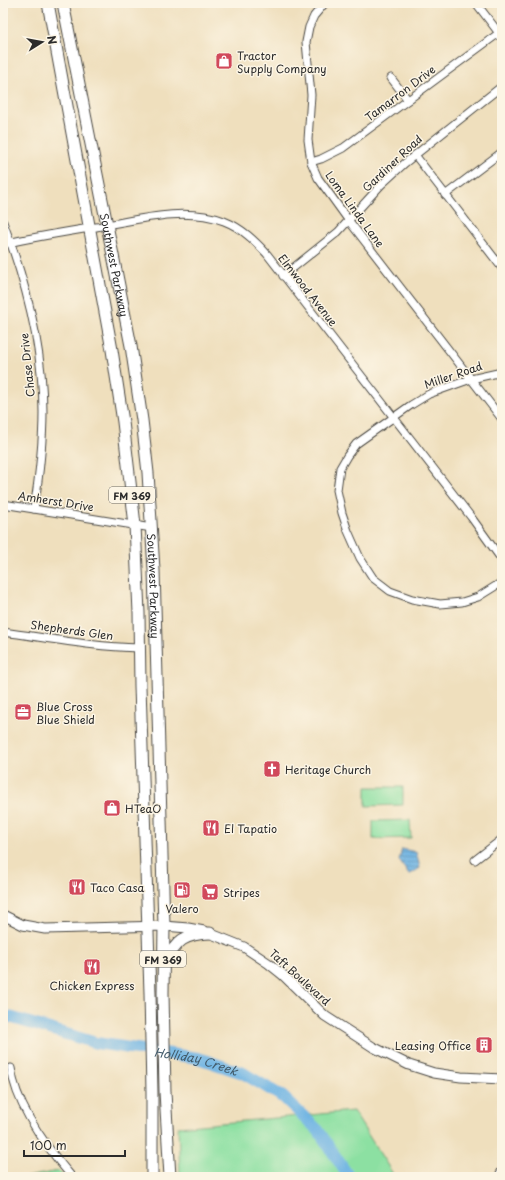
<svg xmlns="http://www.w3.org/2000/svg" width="505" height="1180" viewBox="0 0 505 1180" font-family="'Playpen Sans',sans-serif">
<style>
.grass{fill:#8ce0a2;stroke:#5c8666}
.water{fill:url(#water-rules);stroke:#4c6f87}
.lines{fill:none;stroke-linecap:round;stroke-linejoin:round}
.river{stroke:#6db3e3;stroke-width:12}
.minor-casing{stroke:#484641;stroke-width:9}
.tertiary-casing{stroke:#484641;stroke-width:11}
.primary-casing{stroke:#484641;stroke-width:13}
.minor{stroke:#fff;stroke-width:7}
.tertiary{stroke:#fff;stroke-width:9}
.primary{stroke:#fff;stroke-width:11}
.labels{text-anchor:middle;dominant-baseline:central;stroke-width:3;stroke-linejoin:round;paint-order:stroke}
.shield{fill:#fcf5e5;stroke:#6a6863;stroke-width:1}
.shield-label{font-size:10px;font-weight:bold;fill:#2b2b2b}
.poi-label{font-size:11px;fill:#2b2b2b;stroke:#fcf5e5;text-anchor:start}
.street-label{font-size:11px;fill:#2b2b2b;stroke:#fcf5e5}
.water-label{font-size:12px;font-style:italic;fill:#425b6b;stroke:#fcf5e5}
</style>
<defs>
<pattern id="water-rules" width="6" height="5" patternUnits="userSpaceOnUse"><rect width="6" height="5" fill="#6db3e3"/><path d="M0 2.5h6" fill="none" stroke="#5a92b8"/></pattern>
</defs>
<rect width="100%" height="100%" fill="#fcf5e5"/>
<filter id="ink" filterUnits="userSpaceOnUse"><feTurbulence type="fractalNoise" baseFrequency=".025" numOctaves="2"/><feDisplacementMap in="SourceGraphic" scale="8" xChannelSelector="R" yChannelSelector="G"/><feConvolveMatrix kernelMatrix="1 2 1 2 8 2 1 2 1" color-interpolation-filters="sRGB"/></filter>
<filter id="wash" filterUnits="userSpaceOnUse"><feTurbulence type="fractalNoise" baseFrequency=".012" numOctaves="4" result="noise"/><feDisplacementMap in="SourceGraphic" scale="16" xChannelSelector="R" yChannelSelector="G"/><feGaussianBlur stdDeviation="0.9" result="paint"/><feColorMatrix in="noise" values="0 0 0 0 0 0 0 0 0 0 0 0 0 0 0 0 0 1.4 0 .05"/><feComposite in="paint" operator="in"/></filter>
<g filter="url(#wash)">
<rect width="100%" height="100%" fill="#efdfbd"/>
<g class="grass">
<path d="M366,787h37v18l-37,1z"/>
<path d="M410,820l1,18 -38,1v-18z"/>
<path d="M353,1111l42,66h-215l-2,-50z"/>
<path d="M58,1171l6,6h-37z"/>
</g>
<path class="water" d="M402,849l14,3 4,16 -11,7 -10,-15z"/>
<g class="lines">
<path class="river" id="s1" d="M3,1015l93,28 102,15 45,15 40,24 35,33 31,47"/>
</g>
</g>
<g filter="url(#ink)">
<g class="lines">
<g class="minor-casing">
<g id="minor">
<path d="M325,3l-11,13 -5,11 -3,15 5,53 -3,45 3,22 7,16 31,43 153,198"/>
<path d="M476,3l26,34"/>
<path d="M391,78l17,22"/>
<path d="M415,155l87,113"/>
<path d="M311,162l10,-3 22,-11 156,-115"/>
<path d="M445,195l57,-43"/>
<path d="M3,222c23,60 40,126 40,190 0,33 -4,65 -9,97"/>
<path d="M3,244c31,-7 62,-12 93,-17 41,-7 87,-21 128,-6 18,7 31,20 43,33l204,263 31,43"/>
<path d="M283,276l55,-44 43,-47 24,-22 97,-77"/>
<path d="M502,372l-31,7 -42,15 -18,11 -55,39 -9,12 -7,12 -3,22 5,23 6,18 12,27 13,20 17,13 22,8 28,5 22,-2 16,-5 24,-15"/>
<path d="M3,504l149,24"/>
<path d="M3,632c45,6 90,15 136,16"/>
<path d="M475,860l27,-21"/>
<path d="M11,1068c5,38 37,81 61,109"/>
<path d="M498,1177l4,-7"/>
</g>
</g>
<g class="tertiary-casing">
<path id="tertiary" d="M3,915l20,10 22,4 119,-3 24,2 16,3 40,16 24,16 15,12 42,41 48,31 36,18 25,8 27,4 41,2"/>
</g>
<g class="primary-casing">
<g id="primary">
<path d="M48,3l64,347 11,72 12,103 4,88 1,73 10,307 2,99v85"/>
<path id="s2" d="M63,3l68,343 11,74 6,53 6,97 10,356 -1,67 2,99 5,85"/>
<path d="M165,963c12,-23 19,-29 45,-30"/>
</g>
</g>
<use href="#minor" class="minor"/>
<use href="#tertiary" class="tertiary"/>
<use href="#primary" class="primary"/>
</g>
</g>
<defs>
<g id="shop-square" transform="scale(0.9)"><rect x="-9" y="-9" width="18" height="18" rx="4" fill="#d1495b" stroke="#fcf5e5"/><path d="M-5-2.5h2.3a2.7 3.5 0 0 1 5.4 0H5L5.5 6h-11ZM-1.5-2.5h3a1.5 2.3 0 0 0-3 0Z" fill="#fff"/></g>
<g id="office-square" transform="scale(0.9)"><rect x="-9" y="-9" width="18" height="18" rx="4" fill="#d1495b" stroke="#fcf5e5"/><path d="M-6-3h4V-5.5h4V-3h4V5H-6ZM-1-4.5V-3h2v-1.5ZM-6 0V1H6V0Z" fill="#fff"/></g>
<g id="church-square" transform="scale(0.9)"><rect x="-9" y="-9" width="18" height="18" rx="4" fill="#d1495b" stroke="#fcf5e5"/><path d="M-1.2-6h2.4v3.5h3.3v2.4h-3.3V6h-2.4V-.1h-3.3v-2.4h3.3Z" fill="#fff"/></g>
<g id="restaurant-square" transform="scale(0.9)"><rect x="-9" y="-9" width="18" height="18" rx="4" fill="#d1495b" stroke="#fcf5e5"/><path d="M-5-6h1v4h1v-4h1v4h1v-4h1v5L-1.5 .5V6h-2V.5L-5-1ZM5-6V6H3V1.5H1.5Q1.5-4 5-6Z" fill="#fff"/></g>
<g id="fuel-square" transform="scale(0.9)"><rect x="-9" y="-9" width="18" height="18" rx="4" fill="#d1495b" stroke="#fcf5e5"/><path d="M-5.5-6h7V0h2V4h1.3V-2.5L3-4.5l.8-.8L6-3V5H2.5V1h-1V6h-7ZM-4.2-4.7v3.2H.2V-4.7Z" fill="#fff"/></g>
<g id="supermarket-square" transform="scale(0.9)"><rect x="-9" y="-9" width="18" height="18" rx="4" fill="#d1495b" stroke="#fcf5e5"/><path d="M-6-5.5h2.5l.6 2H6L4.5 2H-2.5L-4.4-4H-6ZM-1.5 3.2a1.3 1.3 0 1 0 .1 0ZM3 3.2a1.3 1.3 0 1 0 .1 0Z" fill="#fff"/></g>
<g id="building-square" transform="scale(0.9)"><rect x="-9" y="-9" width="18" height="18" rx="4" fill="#d1495b" stroke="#fcf5e5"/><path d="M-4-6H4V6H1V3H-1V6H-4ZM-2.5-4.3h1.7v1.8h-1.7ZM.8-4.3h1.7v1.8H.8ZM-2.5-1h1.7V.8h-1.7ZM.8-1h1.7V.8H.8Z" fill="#fff"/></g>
</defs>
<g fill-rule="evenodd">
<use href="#shop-square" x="224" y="61"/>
<use href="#office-square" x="23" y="712"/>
<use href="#church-square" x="272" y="769"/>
<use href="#shop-square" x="112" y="808"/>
<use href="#restaurant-square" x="211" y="828"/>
<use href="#restaurant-square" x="77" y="887"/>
<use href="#fuel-square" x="182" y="890"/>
<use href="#supermarket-square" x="210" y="892"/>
<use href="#restaurant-square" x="92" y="967"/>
<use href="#building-square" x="484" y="1045"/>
</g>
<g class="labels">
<g class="shield">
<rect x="109" y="487" width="46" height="16" rx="3"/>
<rect x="140" y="951" width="46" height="16" rx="3"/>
</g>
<g class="shield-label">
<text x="132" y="495">FM 369</text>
<text x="163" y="959">FM 369</text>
</g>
<g class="poi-label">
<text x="237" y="55">Tractor<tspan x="237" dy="13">Supply Company</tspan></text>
<text x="36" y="706">Blue Cross<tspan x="36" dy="13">Blue Shield</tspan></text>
<text x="285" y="769">Heritage Church</text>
<text x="125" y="808">HTeaO</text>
<text x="224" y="828">El Tapatio</text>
<text x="90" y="887">Taco Casa</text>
<text x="223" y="892">Stripes</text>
<text x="182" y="908" text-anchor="middle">Valero</text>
<text x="92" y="985" text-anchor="middle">Chicken Express</text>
<text x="471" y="1045" text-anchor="end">Leasing Office</text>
</g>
<g class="street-label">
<text transform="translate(400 93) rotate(-37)">Tamarron Drive</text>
<text transform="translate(392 163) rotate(-43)">Gardiner Road</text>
<text transform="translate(355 209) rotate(54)">Loma Linda Lane</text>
<text stroke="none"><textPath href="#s2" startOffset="267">Southwest Parkway</textPath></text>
<text transform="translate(308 290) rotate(52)">Elmwood Avenue</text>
<text transform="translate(27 365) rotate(-96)">Chase Drive</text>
<text transform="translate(453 375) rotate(-19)">Miller Road</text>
<text transform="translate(56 501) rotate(9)">Amherst Drive</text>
<text stroke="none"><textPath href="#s2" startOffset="591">Southwest Parkway</textPath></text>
<text transform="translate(72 630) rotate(8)">Shepherds Glen</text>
<text transform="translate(300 977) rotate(42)">Taft Boulevard</text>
</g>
<g class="water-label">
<text stroke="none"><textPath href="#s1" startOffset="199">Holliday Creek</textPath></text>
</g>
</g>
<rect width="505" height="1180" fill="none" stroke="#fcf5e5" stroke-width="16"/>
<g transform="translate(42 42) rotate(79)" stroke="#fcf5e5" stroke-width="3" paint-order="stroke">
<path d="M0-3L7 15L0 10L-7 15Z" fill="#2b2b2b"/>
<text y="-6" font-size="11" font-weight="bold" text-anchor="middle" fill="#2b2b2b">N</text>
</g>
<path d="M24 1150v6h101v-6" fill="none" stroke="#2b2b2b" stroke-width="2"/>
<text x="30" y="1150" font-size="12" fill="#2b2b2b" stroke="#fcf5e5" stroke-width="3" paint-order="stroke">100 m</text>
</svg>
